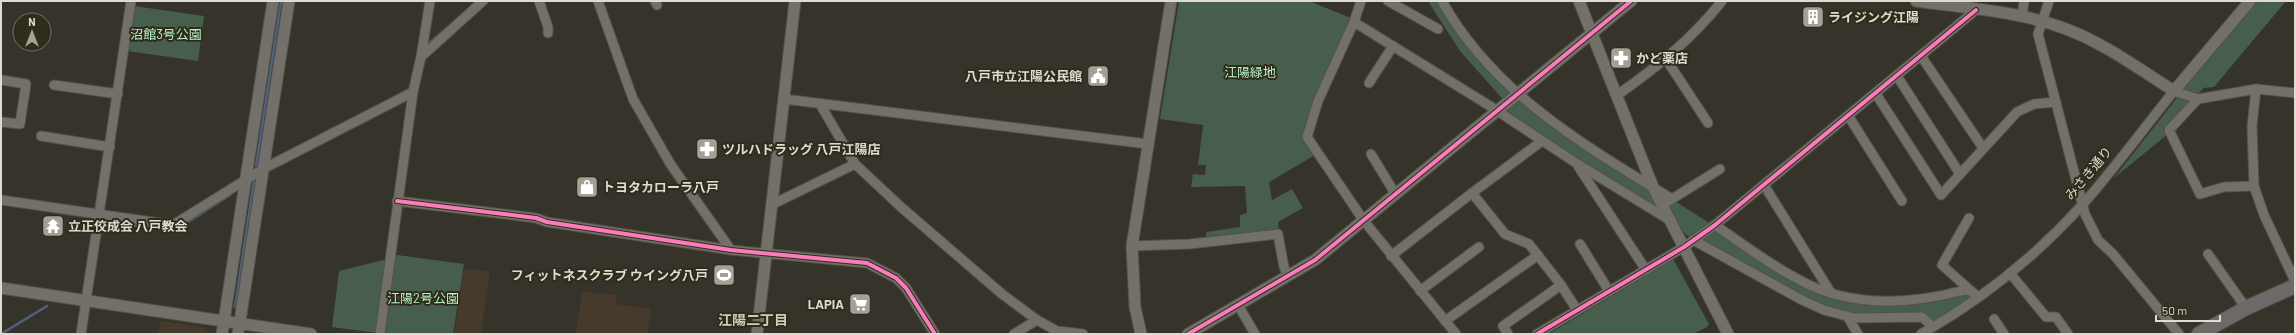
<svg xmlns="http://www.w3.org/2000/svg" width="2296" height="335" viewBox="0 0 2296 335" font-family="Barlow,'Noto Sans JP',sans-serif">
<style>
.commercial{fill:#463a2d}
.green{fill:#475e4d}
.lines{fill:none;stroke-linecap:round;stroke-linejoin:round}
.stream{stroke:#50627f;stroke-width:2.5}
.minor-casing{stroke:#535149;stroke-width:11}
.tertiary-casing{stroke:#535149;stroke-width:13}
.primary-casing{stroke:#535149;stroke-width:16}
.minor{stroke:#727069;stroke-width:9}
.tertiary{stroke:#727069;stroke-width:11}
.primary{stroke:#6c6a68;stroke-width:14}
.cycleway-casing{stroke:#302c1b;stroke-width:6}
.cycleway{stroke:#fd7abc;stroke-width:4}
.labels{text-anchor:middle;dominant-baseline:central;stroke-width:4;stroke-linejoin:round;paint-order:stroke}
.poi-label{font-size:13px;font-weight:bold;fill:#dedbd0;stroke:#302c1b;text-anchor:start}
.park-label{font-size:13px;fill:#b1f2c8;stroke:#302c1b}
.street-label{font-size:13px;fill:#dedbd0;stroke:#302c1b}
.neighbourhood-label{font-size:14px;font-weight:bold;fill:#d0cbb5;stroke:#302c1b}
</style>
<rect width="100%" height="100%" fill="#36332a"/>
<g class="commercial">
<path d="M464,268l26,4 -9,62h-27z"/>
<path d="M582,291l35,4 -1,9 35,5 -4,25h-71z"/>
<path d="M160,321l44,6 7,7h-53z"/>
</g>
<g class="green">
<path d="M1179,1h130l42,17 -48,114v6l12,17 -46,27 3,18 20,-11 11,19 -25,14 1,10 -73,7v-7l34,-5v-12l7,-2 -2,-27 -54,1 2,-13 12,1 1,-10h-8l5,-40 -43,-6z"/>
<path d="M1428,1h14l69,87 142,99 142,91 68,22 102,-10 13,7 -45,30 -6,-8 -53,-1 -50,-8 -131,-70 -25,-21 -164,-103 3,-12 -47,-53z"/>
<path d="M2258,1h28l-72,86 -11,1 -35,46 -54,44 77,-98z"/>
<path d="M134,6l70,10 -6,45 -71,-10z"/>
<path d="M397,255l67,9 -11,70h-66l-3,-4 9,-73z"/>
<path d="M387,259l-9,74 -46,-6 7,-56z"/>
<path d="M1673,259l36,65 -2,3 -14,7h-144z"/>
</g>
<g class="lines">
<g class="stream">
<path d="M428,44l20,-17"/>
<path d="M256,166l25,-165"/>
<path d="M185,224l45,-29"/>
<path d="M103,227l1,-6 68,10 5,-3"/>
<path d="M235,307l19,-127"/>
<path d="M1,334l46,-28"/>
</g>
<g class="minor-casing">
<g id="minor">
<path d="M539,1l9,26v6"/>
<path d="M598,1l35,98 38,66 60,85"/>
<path d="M655,1l2,4"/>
<path d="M1361,1l-7,21 -36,79 -11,36 57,84 92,113"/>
<path d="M1388,1l50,28"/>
<path d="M1442,1c51,92 143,145 230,198"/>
<path d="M2049,1l-11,33 47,180 13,26 15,14 66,80"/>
<path d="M2022,17l2,-16"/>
<path d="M1354,22l136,84 86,57 92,56"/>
<path d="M1921,56l62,92"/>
<path d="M421,57l62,-56"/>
<path d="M1666,59l42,64"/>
<path d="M1897,76l63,98"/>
<path d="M1,80l25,4 -6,40 -19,-2"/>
<path d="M1369,83l24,-37"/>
<path d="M54,85l64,9"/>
<path d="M2256,89l-4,37 2,60 10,29 31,66"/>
<path d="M1876,94l65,101 76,-83 17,-8 22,-2"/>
<path d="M1616,96c41,-29 75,-56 106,-95"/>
<path d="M784,99l364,45"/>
<path d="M2198,99l-29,31 31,64 24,-7 30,-1"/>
<path d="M820,104l35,60 46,43 101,87 35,26 20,11 26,3"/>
<path d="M1849,117l53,84"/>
<path d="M41,136l69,11"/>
<path d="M1542,141l-70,52 33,41 24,10 32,41 16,25"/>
<path d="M1371,154l25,41"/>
<path d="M1578,166l68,104"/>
<path d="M1764,185l67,108"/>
<path d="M1,200l172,25 90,-56 150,-77"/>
<path d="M397,201l139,17 11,4 184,28 136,13 29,15 10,10 29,46"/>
<path d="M1667,202l53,-33"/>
<path d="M771,205l84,-41"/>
<path d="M1969,218l-27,47 29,26"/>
<path d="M1715,225c26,18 51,37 79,52 52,31 115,28 171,13l6,1 7,6"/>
<path d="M1693,240l109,60 22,10 30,8 68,-1 11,10"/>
<path d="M1580,244l29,47"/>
<path d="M1132,246l58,-2 88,-10 6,33 4,9"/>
<path d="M2208,254l38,54"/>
<path d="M1391,256l81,-63"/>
<path d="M2010,273l36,44h10l12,17"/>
<path d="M1420,291l59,-44"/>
<path d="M1238,305l17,29"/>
<path d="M1847,316l11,18"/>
<path d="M1994,319l10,15"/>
<path d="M1445,321l93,-66"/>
<path d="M81,334l50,-333"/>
<path d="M380,334l33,-242 8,-35 9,-56"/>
<path d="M1014,334l23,-14"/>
<path d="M1508,334l-5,-8 58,-41"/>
<path d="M1537,334l147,-87 31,-22 261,-215"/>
<path d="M1921,334c60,-34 116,-79 162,-130 32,-36 61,-76 91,-113l24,8 58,-10 39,4"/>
</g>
</g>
<g class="tertiary-casing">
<g id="tertiary">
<path d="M1579,1l74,186 75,147"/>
<path d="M1916,1c49,7 103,10 150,28 38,14 73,40 108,62l76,-90"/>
<path d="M1,288l310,46"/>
<path d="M222,334l51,-333"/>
<path d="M238,334l51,-333"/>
<path d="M757,334l38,-333"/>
<path d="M1141,334l-6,-27 -3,-61 39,-245"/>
<path d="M1188,334l127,-74 316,-259"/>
</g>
</g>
<g class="primary-casing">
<path id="primary" d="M2199,334l47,-26 49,-22"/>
</g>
<use href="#minor" class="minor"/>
<use href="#tertiary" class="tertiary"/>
<use href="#primary" class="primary"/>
<g class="cycleway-casing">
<g id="cycleway">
<path d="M397,201l139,17 11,4 184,28 136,13 29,15 10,10 29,46"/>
<path d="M1188,334l127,-74 316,-259"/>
<path d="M1537,334l147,-87 31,-22 261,-215"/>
</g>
</g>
<use href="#cycleway" class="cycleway"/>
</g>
<defs>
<g id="building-square" transform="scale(1.15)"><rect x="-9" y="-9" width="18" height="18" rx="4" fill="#a3a096" stroke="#302c1b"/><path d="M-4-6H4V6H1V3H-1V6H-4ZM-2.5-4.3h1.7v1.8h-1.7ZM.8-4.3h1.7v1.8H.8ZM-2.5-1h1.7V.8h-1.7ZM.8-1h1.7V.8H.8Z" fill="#fff"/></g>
<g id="pharmacy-square" transform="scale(1.15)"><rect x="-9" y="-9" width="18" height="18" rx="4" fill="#a3a096" stroke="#302c1b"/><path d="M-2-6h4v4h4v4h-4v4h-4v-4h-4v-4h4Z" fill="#fff"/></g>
<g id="civic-square" transform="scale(1.15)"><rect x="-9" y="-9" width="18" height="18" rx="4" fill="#a3a096" stroke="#302c1b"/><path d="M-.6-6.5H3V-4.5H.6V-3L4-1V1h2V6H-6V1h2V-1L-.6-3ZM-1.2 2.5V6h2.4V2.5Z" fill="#fff"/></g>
<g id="shop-square" transform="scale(1.15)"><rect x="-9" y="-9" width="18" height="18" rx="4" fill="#a3a096" stroke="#302c1b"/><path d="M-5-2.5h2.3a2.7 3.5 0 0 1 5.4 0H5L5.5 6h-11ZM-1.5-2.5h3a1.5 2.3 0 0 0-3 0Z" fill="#fff"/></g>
<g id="temple-square" transform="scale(1.15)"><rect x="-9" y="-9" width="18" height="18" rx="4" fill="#a3a096" stroke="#302c1b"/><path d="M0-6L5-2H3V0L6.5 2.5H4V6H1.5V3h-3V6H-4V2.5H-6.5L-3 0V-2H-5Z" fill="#fff"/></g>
<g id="stadium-square" transform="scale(1.15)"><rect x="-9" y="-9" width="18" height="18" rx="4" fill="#a3a096" stroke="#302c1b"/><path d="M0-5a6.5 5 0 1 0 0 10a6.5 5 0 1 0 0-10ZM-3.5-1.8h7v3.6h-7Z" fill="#fff"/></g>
<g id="supermarket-square" transform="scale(1.15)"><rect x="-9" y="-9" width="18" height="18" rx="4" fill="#a3a096" stroke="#302c1b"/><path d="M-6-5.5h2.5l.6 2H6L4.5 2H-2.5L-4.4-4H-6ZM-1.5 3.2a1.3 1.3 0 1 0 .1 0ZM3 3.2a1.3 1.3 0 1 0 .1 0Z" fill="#fff"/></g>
</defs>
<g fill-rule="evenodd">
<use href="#building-square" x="1813" y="17"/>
<use href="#pharmacy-square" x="1621" y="58"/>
<use href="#civic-square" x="1098" y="76"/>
<use href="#pharmacy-square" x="707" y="149"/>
<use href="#shop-square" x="587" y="187"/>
<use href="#temple-square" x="53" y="226"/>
<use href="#stadium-square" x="724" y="275"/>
<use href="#supermarket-square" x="860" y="304"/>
</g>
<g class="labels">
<g class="poi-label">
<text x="1828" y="17">ライジング江陽</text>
<text x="1636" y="58">かど薬店</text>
<text x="1082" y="76" text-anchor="end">八戸市立江陽公民館</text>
<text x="722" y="149">ツルハドラッグ 八戸江陽店</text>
<text x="602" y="187">トヨタカローラ八戸</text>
<text x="68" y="226">立正佼成会 八戸教会</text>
<text x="708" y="275" text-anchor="end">フィットネスクラブ ウイング八戸</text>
<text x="844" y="304" text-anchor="end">LAPIA</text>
</g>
<g class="park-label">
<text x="166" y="34">沼館3号公園</text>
<text x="1250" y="72">江陽緑地</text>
<text x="423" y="298">江陽2号公園</text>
</g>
<g class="street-label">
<text transform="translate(2088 173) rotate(-50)">みさき通り</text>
</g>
<g class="neighbourhood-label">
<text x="753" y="319">江陽二丁目</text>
</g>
</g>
<rect width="2296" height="335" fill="none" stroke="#dedbd0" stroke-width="4"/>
<g transform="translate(32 32)"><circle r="19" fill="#302c1b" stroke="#767263"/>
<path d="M0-3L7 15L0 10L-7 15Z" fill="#a3a096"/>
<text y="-6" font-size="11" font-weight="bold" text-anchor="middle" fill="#dedbd0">N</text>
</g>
<path d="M2156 315v6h64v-6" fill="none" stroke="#dedbd0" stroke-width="2"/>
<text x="2162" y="315" font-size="12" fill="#dedbd0" stroke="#302c1b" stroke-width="3" paint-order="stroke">50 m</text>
</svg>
